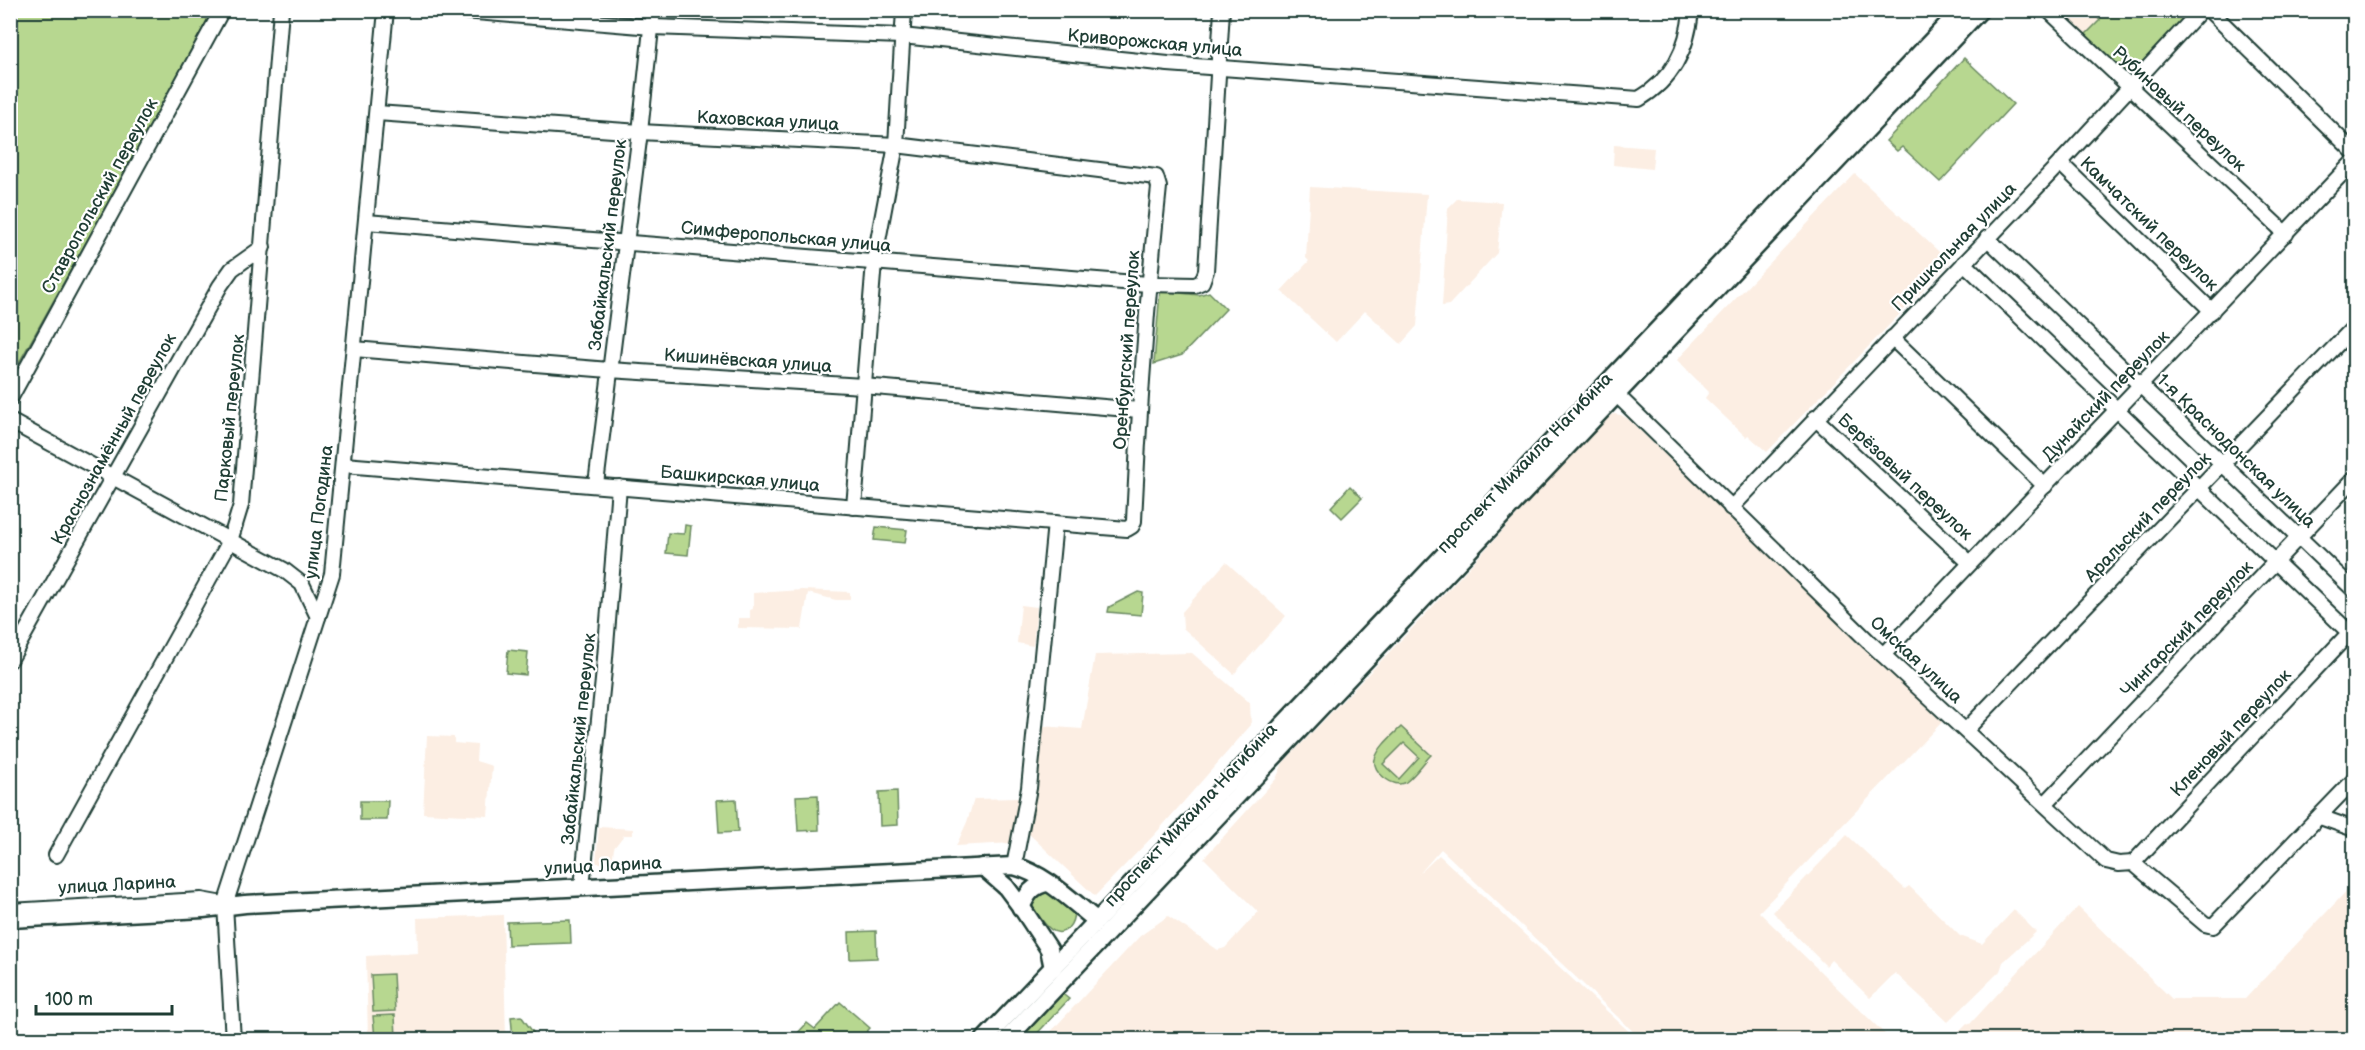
<svg xmlns="http://www.w3.org/2000/svg" width="2365" height="1050" viewBox="0 0 2365 1050" font-family="'Balsamiq Sans',sans-serif">
<style>
.built{fill:#fceee3}
.green{fill:#b7d790;stroke:#6b8a62;stroke-width:1.5;fill-rule:evenodd}
.lines{fill:none;stroke-linecap:round;stroke-linejoin:round}
.minor-casing{stroke:#1f3d34;stroke-width:18}
.major-casing{stroke:#1f3d34;stroke-width:21}
.minor{stroke:#fff;stroke-width:14}
.major{stroke:#fff;stroke-width:16}
.labels{text-anchor:middle;dominant-baseline:central;stroke-width:4.5;stroke-linejoin:round;paint-order:stroke}
.street-label{font-size:18px;fill:#1f3d34;stroke:#fff}
</style>
<rect width="100%" height="100%" fill="#fff"/>
<filter id="ink" filterUnits="userSpaceOnUse"><feTurbulence type="fractalNoise" baseFrequency=".0167" numOctaves="2"/><feDisplacementMap in="SourceGraphic" scale="12" xChannelSelector="R" yChannelSelector="G"/><feConvolveMatrix kernelMatrix="1 2 1 2 8 2 1 2 1" color-interpolation-filters="sRGB"/></filter>
<g filter="url(#ink)">
<g class="built">
<path d="M2059,11h31l10,8 -15,16z"/>
<path d="M1614,145l40,3 -2,21 -39,-4z"/>
<path d="M1855,174l95,88 -183,190 -19,-17 -2,2 -41,-39 4,-6 -32,-32z"/>
<path d="M1310,187l117,7 -10,132 -16,18 -36,-33 -29,31 -55,-51 28,-30 -3,-3z"/>
<path d="M1457,199l45,3 -5,51 -48,52 -7,1 6,-98z"/>
<path d="M1614,414l7,1 7,4 314,303 -183,190 131,127h-249l-200,-190 -22,25 20,-19 198,184 -594,1 97,-104 28,-20 50,34 7,-2 33,-36 -54,-54 72,-79 7,-16 140,-146 184,-199z"/>
<path d="M1226,562l60,54 -52,58 -51,-46 -1,-16z"/>
<path d="M802,590l48,2v8h-14l-28,-7 -6,36 -64,-1v-10h12v-8l3,-1v-16z"/>
<path d="M1021,605l16,2 -4,39 -16,-3z"/>
<path d="M1192,653l58,50 1,22 -95,108 -61,63 -67,-63 13,-107 41,3 13,-74z"/>
<path d="M427,736l27,1v6l23,2 -1,16 16,5 -4,50 -65,-3z"/>
<path d="M1018,798l-5,45 -57,3 11,-24 7,-23z"/>
<path d="M599,827l34,2v6h-9l-10,13 -2,15h-16z"/>
<path d="M1847,835l58,54 4,-3 51,50 22,8 32,-34 22,22 -33,30 -3,9 -52,51 -53,-49 -25,25 -39,-38 -5,6 -53,-54z"/>
<path d="M2354,883v156h-403l16,-16 3,1 108,-117 94,92h73z"/>
<path d="M503,915l3,124h-138l-2,-83 52,-3 -1,-35z"/>
</g>
<g class="green">
<path d="M11,11h204l-204,366z"/>
<path d="M2090,11h108l-69,68 -44,-44 15,-15z"/>
<path d="M1964,58l49,46 -73,78 -38,-35 -5,4 -11,-10z"/>
<path d="M1160,291l39,4 10,-3 17,17 -44,46 -28,9z"/>
<path d="M1350,486l12,12 -20,20 -11,-11z"/>
<path d="M685,525l6,1 -3,29 -22,-2 2,-20 16,1z"/>
<path d="M876,527l31,3 -2,13 -31,-3z"/>
<path d="M1138,592l5,1 -2,22 -33,-3 1,-5z"/>
<path d="M508,650l20,2 -2,23 -20,-2z"/>
<path d="M1401,727l30,28c-8,8 -16,20 -25,27 -12,8 -35,-11 -31,-23 4,-13 17,-23 26,-32zM1404,743l15,14 -20,22 -16,-15z"/>
<path d="M897,791l1,34 -18,1 -1,-34z"/>
<path d="M818,795l1,35 -21,1 -2,-35z"/>
<path d="M736,799l2,33 -19,1 -2,-33z"/>
<path d="M360,801h28l-1,19h-27z"/>
<path d="M1050,891l24,19c0,7 -1,13 -6,18 -15,15 -28,-12 -36,-22l5,-13z"/>
<path d="M570,920l1,23 -63,2 -1,-23z"/>
<path d="M876,931l1,27 -27,1 -1,-27z"/>
<path d="M393,974l2,37 -22,1 -2,-37z"/>
<path d="M1060,992l9,7 -37,40 -8,-7z"/>
<path d="M840,1002l30,26 -10,11h-59l-5,-4 11,-12 8,6z"/>
<path d="M395,1015l1,24h-21l-2,-23z"/>
<path d="M521,1016l17,23h-25l-2,-22z"/>
</g>
<g class="lines">
<g class="minor-casing">
<g id="minor">
<path d="M452,10l200,17 250,9 266,28 471,35c34,-20 49,-50 52,-89"/>
<path d="M2048,10l238,224"/>
<path d="M2209,10l145,142"/>
<path d="M2060,163l152,148"/>
<path d="M366,222l782,62 47,1 7,-3 4,-11 16,-261"/>
<path d="M1987,238l367,352"/>
<path d="M1964,263l390,374"/>
<path d="M1892,338l153,148"/>
<path d="M354,349l255,21 254,16 276,24"/>
<path d="M1617,395l252,247 237,219 13,3 14,-1 72,61 8,2 141,-146"/>
<path d="M10,399l212,-389"/>
<path d="M1815,418l155,145"/>
<path d="M10,421l274,149 18,14 16,33"/>
<path d="M344,465l783,64 5,-3 2,-5c5,-112 13,-223 25,-334l-3,-10 -260,-32 -256,-13 -263,-19"/>
<path d="M596,484l44,-352 13,-122"/>
<path d="M854,507l20,-245 22,-117 8,-135"/>
<path d="M1731,508l329,-345 141,-153"/>
<path d="M1883,655l471,-494"/>
<path d="M10,660l210,-374 12,-17 31,-22"/>
<path d="M1966,730l388,-403"/>
<path d="M2045,804l309,-325"/>
<path d="M2320,817l34,12"/>
<path d="M56,855l174,-314 11,-36 40,-495"/>
<path d="M2133,863l221,-235"/>
<path d="M1014,866l15,-78 26,-265"/>
<path d="M582,887l22,-217 15,-183"/>
<path d="M10,911l191,-11 22,4"/>
<path d="M233,1040l-8,-135 107,-331 54,-564"/>
</g>
</g>
<g class="major-casing">
<g id="major">
<path d="M983,867l23,20 18,24 25,38 4,19"/>
<path d="M1021,908c6,-14 11,-22 26,-25"/>
<path d="M10,919l193,-10 42,-5 769,-38c31,8 58,35 83,55"/>
<path d="M984,1040l977,-1030"/>
<path d="M1006,1040l974,-1030"/>
</g>
</g>
<use href="#minor" class="minor"/>
<use href="#major" class="major"/>
</g>
</g>
<g class="labels">
<g class="street-label">
<text transform="translate(1155 43) rotate(5)">Криворожская улица</text>
<text transform="translate(2179 109) rotate(43)">Рубиновый переулок</text>
<text transform="translate(768 121) rotate(3)">Каховская улица</text>
<text transform="translate(100 196) rotate(-61)">Ставропольский переулок</text>
<text transform="translate(2149 224) rotate(44)">Камчатский переулок</text>
<text transform="translate(786 237) rotate(5)">Симферопольская улица</text>
<text transform="translate(608 245) rotate(-83)">Забайкальский переулок</text>
<text transform="translate(1954 247) rotate(-46)">Пришкольная улица</text>
<text transform="translate(1127 350) rotate(-86)">Оренбургский переулок</text>
<text transform="translate(748 361) rotate(4)">Кишинёвская улица</text>
<text transform="translate(2106 396) rotate(-46)">Дунайский переулок</text>
<text transform="translate(230 418) rotate(-84)">Парковый переулок</text>
<text transform="translate(114 439) rotate(-61)">Краснознамённый переулок</text>
<text transform="translate(2236 451) rotate(44)">1-я Краснодонская улица</text>
<text transform="translate(1525 463) rotate(-46)">проспект Михаила Нагибина</text>
<text transform="translate(1905 477) rotate(43)">Берёзовый переулок</text>
<text transform="translate(740 479) rotate(5)">Башкирская улица</text>
<text transform="translate(319 512) rotate(-83)">улица Погодина</text>
<text transform="translate(2148 517) rotate(-46)">Аральский переулок</text>
<text transform="translate(2187 629) rotate(-46)">Чингарский переулок</text>
<text transform="translate(1916 660) rotate(43)">Омская улица</text>
<text transform="translate(2231 733) rotate(-47)">Кленовый переулок</text>
<text transform="translate(579 739) rotate(-84)">Забайкальский переулок</text>
<text transform="translate(1191 815) rotate(-47)">проспект Михаила Нагибина</text>
<text transform="translate(603 866) rotate(-3)">улица Ларина</text>
<text transform="translate(117 885) rotate(-3)">улица Ларина</text>
</g>
</g>
<rect width="2365" height="1050" fill="none" stroke="#fff" stroke-width="36"/>
<rect x="18" y="18" width="2329" height="1014" fill="none" stroke="#1f3d34" stroke-width="2" filter="url(#ink)"/>
<path d="M36 1005v9h136v-9" fill="none" stroke="#1f3d34" stroke-width="3"/>
<text x="45" y="1005" font-size="18" fill="#1f3d34" stroke="#ffffff" stroke-width="4.5" paint-order="stroke">100 m</text>
</svg>
